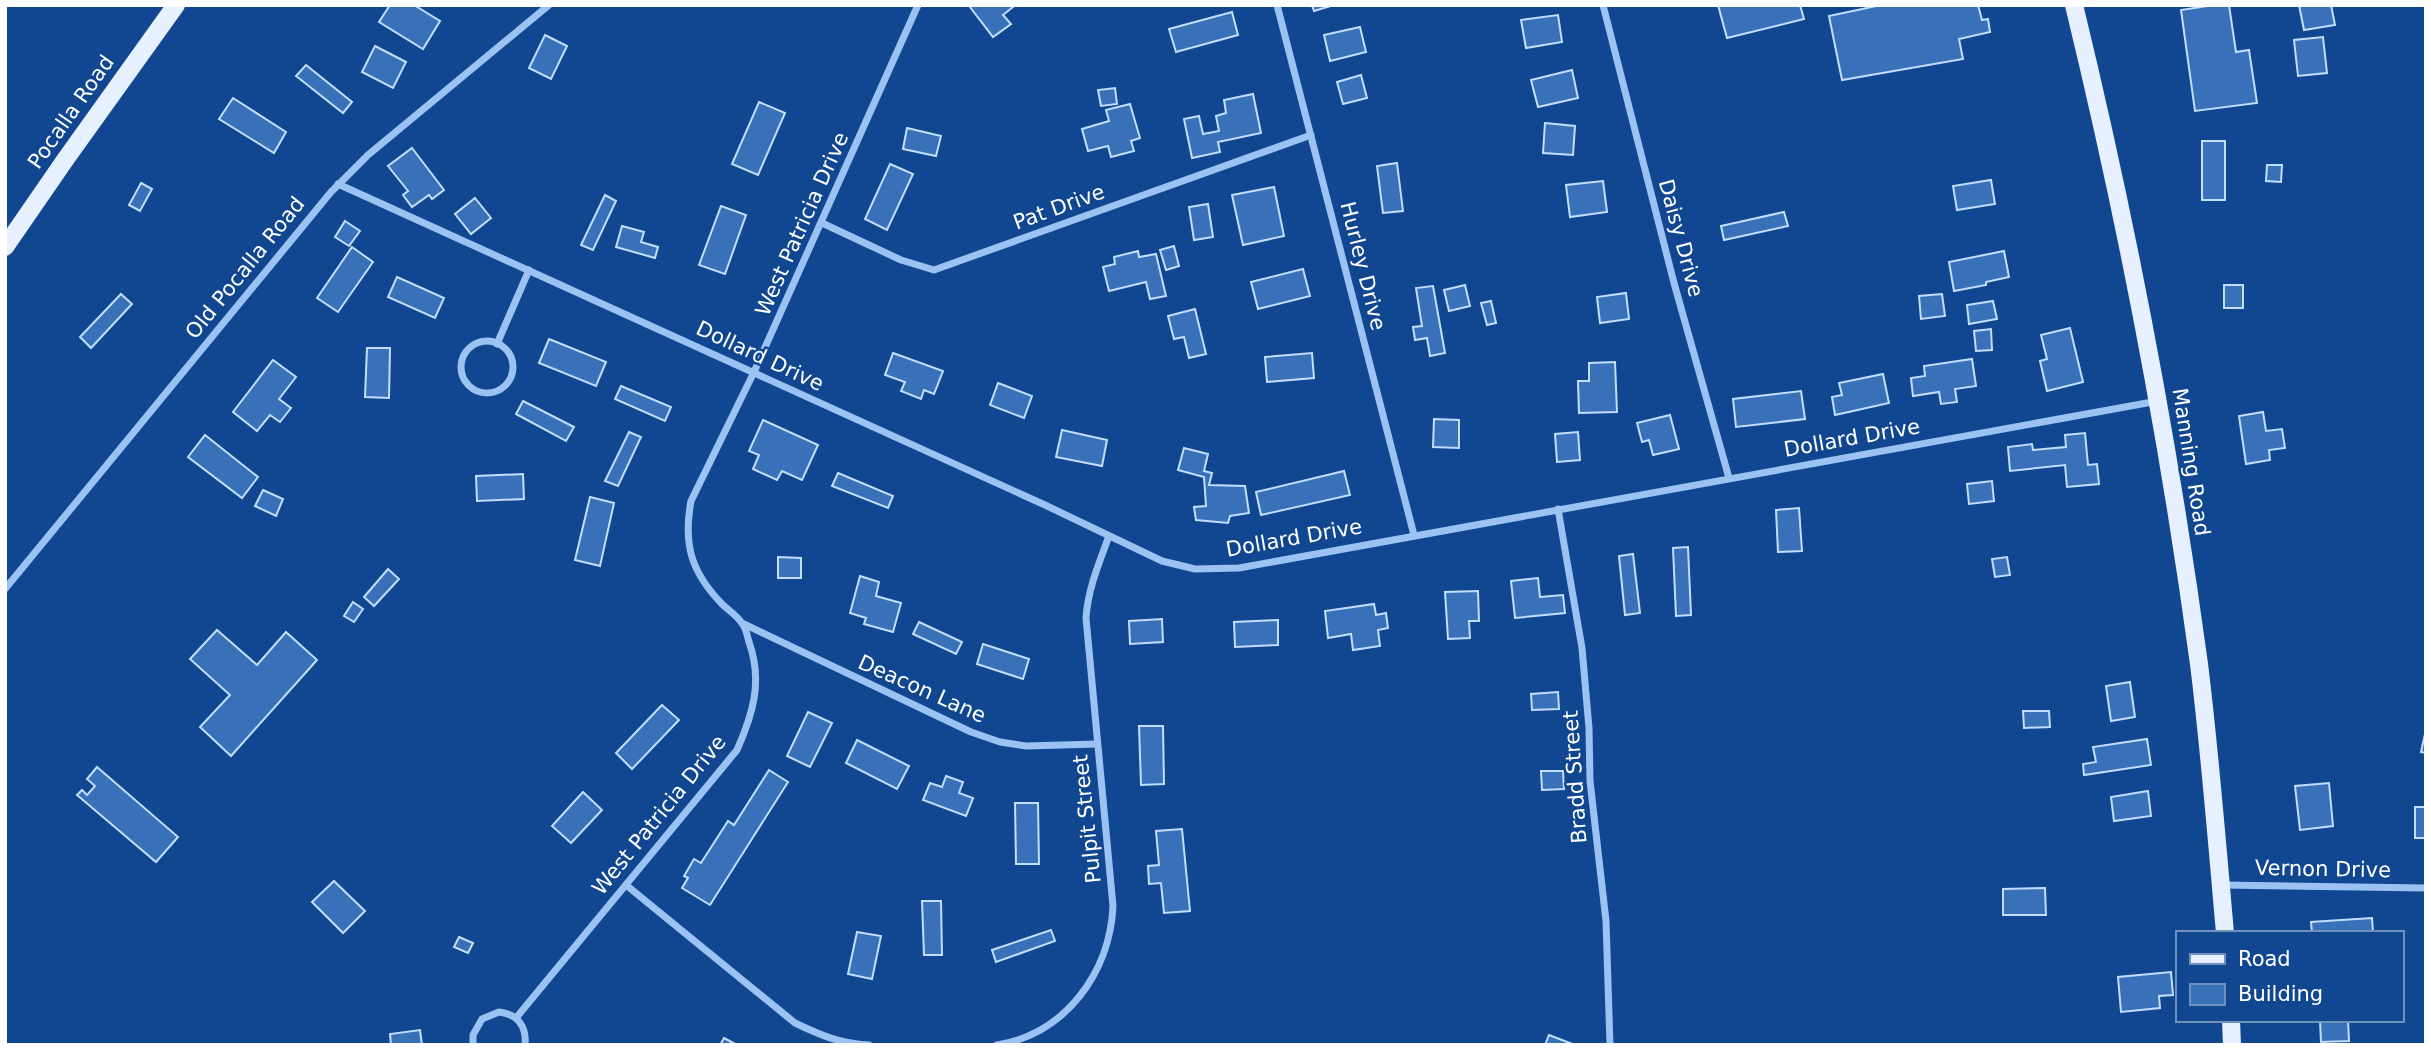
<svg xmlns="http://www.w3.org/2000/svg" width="2431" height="1050" viewBox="0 0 2431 1050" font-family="'DejaVu Sans',sans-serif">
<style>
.building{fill:#3971b9;stroke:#c2ddfd;stroke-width:2}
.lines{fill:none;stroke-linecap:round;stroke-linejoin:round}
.minor{stroke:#9bc2f2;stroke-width:7}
.primary{stroke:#e7f0ff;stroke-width:18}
.labels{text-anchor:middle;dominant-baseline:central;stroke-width:5;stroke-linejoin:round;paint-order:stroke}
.street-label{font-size:21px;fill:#fff;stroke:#114790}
</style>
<rect width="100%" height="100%" fill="#114790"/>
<g class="building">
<path d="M390,5h24l26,16 -17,28 -44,-27z"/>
<path d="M973,5h38l2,2 -10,8 8,9 -18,13 -23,-30z"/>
<path d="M1312,5h22l-20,6z"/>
<path d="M1718,5h82l4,14 -77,19z"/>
<path d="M1881,5h97l4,15 6,-1 2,13 -31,7 4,20 -121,21 -13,-64z"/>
<path d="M2214,5h15l7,47 13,-2 8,53 -62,8 -14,-101z"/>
<path d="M2299,5h32l4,20 -31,5z"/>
<path d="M1232,12l6,23 -62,17 -7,-23z"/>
<path d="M1558,15l4,27 -36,6 -5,-28z"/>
<path d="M1360,27l6,25 -36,9 -6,-26z"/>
<path d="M545,35l22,11 -16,33 -22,-11z"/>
<path d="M2323,37l4,36 -29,3 -4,-36z"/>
<path d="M375,46l31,16 -13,26 -31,-16z"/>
<path d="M306,65l46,37 -9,11 -47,-37z"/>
<path d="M1572,70l6,28 -40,9 -7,-27z"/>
<path d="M1361,75l6,23 -24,6 -6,-22z"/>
<path d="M1115,88l2,16 -16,2 -3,-16z"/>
<path d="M1253,94l8,39 -43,9 2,10 -28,6 -8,-39 15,-3 4,18 16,-3 -3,-15 10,-3 -2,-13z"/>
<path d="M233,98l53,34 -12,21 -55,-34z"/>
<path d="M759,102l26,11 -27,62 -26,-11z"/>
<path d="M1130,104l10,34 -9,3 3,10 -23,6 -3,-11 -20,5 -6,-22 27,-8 -3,-11z"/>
<path d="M1545,123l30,3 -2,29 -30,-2z"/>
<path d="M907,128l34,8 -5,20 -33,-7z"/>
<rect x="2202" y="141" width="23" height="59"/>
<path d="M412,148l32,42 -12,9 -3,-4 -17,12 -9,-12 5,-4 -20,-25z"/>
<path d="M1397,163l6,48 -20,2 -6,-47z"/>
<path d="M890,164l23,10 -26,56 -22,-11z"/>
<path d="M2267,165h15l-1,17 -15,-1z"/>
<path d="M1991,180l4,24 -38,6 -4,-24z"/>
<path d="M1603,181l4,31 -37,5 -4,-32z"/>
<path d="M141,183l11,6 -12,22 -11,-6z"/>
<path d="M1274,187l10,49 -41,9 -11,-50z"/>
<path d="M605,195l11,6 -23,49 -12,-5z"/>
<path d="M475,198l16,20 -20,16 -16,-20z"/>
<path d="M1208,204l5,33 -19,3 -5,-33z"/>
<path d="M721,206l25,9 -21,59 -26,-9z"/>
<path d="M1784,212l4,14 -64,14 -3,-14z"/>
<path d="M345,221l15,10 -11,15 -14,-9z"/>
<path d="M622,226l22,6 -3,10 17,5 -3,11 -39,-11z"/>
<path d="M1174,246l5,20 -13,4 -6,-20z"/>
<path d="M352,247l21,15 -35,50 -21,-14z"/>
<path d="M1138,251l1,6 17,-3 10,42 -16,3 -4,-17 -37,9 -6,-24 12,-3 -1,-7z"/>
<path d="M2004,251l5,26 -23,5v3l-32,6 -5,-29z"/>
<path d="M1303,269l7,27 -52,13 -7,-27z"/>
<path d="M397,277l47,21 -9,20 -47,-21z"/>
<path d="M1465,285l5,21 -21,5 -5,-21z"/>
<rect x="2224" y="285" width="19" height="23"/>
<path d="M1433,286l12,67 -15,3 -3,-18 -12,2 -2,-13 9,-1 -6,-38z"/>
<path d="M1626,293l3,26 -29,4 -3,-26z"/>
<path d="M121,294l11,10 -41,44 -11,-11z"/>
<path d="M1942,294l3,22 -24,3 -2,-23z"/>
<path d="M1491,301l5,22 -9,2 -6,-22z"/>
<path d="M1993,301l4,18 -28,5 -2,-19z"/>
<path d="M1195,309l11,45 -17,4 -5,-21 -10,2 -6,-23z"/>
<path d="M2070,328l13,54 -36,9 -7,-30 7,-2 -6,-24z"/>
<path d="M1991,329l1,21 -16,1 -2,-20z"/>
<path d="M549,339l57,23 -10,24 -57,-23z"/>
<path d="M367,348h23l-1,50 -24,-1z"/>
<path d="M893,353l50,18 -9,23 -10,-4 -3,9 -20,-8 4,-9 -20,-7z"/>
<path d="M1312,353l2,25 -47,4 -2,-25z"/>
<path d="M1972,359l4,27 -21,3 2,13 -16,2 -2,-12 -26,4 -2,-18 14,-2 -1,-10z"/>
<path d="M273,360l23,17 -17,22 12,9 -11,14 -10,-7 -13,16 -24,-19z"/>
<path d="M1615,362l2,50 -38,1 -1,-32h11v-18z"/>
<path d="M1883,374l6,29 -54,12 -3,-18 10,-2 -3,-12z"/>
<path d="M998,383l34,13 -8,22 -34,-13z"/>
<path d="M621,386l50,21 -6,14 -50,-22z"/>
<path d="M1801,391l4,28 -69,8 -3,-28z"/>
<path d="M523,401l51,26 -8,14 -50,-27z"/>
<path d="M2263,412l3,19 16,-2 3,19 -16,2 1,10 -24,4 -7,-48z"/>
<path d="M1670,415l9,34 -26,6 -4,-15 -7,2 -5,-19z"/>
<path d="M1434,419l25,1v28l-26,-1z"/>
<path d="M763,420l55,25 -16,35 -20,-9 -5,9 -24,-11 6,-14 -10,-4z"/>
<path d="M1062,430l45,10 -5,26 -46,-9z"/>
<path d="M629,432l12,5 -23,49 -13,-5z"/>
<path d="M1578,432l2,28 -23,2 -2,-28z"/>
<path d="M2085,433l3,32 9,-1 2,20 -32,3 -2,-22 -55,6 -2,-24 24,-3 1,6 33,-3 -1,-12z"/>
<path d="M205,435l53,42 -16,21 -54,-41z"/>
<path d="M1184,448l24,6 -4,17 8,2 -3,12 36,1 4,27 -19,3 -2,7 -32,-3 -2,-13 12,-1 -2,-29 -26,-7z"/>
<path d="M1344,471l6,24 -89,20 -5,-23z"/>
<path d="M838,473l55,23 -5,12 -56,-22z"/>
<path d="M523,474l1,25 -47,2 -1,-25z"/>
<path d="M1992,481l2,20 -25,3 -2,-20z"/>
<path d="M263,490l20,9 -7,17 -21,-10z"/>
<path d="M590,497l24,6 -14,63 -25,-6z"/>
<path d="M1799,508l3,43 -24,1 -2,-42z"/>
<path d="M1688,547l3,68 -15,1 -3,-68z"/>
<path d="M1633,554l7,59 -15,2 -6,-59z"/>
<path d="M778,557l23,1v20h-23z"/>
<path d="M2007,557l3,18 -15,2 -3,-18z"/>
<path d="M388,569l11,10 -25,27 -10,-9z"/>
<path d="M860,576l19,6 -3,14 25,7 -8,29 -29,-8 2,-6 -16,-5z"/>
<path d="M1538,578l2,19 23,-2 2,18 -50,5 -4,-37z"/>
<path d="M1478,591l1,30h-10l1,17 -22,1 -3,-47z"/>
<path d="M353,602l10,7 -9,13 -10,-6z"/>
<path d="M1374,604l2,11 10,-2 2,15 -10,2 2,16 -27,4 -2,-16 -23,4 -3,-27z"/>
<path d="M1162,619l1,23 -33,2 -1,-23z"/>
<path d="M1278,620v25l-43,2 -1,-25z"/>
<path d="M919,622l43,20 -6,12 -43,-20z"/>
<path d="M217,630l40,35 29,-33 31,28 -86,96 -31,-29 30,-32 -40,-36z"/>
<path d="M983,644l46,15 -6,20 -46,-15z"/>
<path d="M2130,682l5,35 -24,4 -5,-35z"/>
<path d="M1558,692l1,17 -27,1 -1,-16z"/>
<path d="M662,705l17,15 -47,49 -16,-16z"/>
<path d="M2023,711h26l1,16 -26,1z"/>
<path d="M808,712l24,11 -22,44 -23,-11z"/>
<path d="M1139,726h24l1,58 -23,1z"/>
<path d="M2425,734h1v19l-5,-1z"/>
<path d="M2147,739l4,26 -67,10 -1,-11 13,-2 -3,-15z"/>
<path d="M857,740l52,26 -12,23 -51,-26z"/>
<path d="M97,767l81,70 -22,25 -79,-67 5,-5 5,5 8,-9 -8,-7z"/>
<path d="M769,770l19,12 -78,123 -28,-17 6,-10 -4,-2 10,-17 7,4 27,-42 6,4z"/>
<path d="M1541,771h22l1,18 -22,1z"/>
<path d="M946,776l17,6 -4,11 14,5 -7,18 -43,-16 7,-17 12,4z"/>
<path d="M2329,783l4,43 -33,4 -5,-44z"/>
<path d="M2148,791l3,25 -37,5 -3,-24z"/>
<path d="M583,792l19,18 -31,33 -19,-17z"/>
<path d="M1015,803h23l1,61h-23z"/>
<rect x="2415" y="807" width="11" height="31"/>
<path d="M1182,829l8,82 -26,2 -3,-30 -12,1 -1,-18 11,-1 -3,-34z"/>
<path d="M334,881l31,30 -22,22 -31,-31z"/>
<path d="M2045,888l1,27h-43v-26z"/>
<path d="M922,901h19l1,54h-18z"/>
<path d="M2372,918l1,15h-61l-1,-11z"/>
<path d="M1051,930l4,11 -59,21 -4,-12z"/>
<path d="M857,932l24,4 -9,43 -24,-5z"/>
<path d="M459,937l14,6 -5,10 -14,-6z"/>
<path d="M2171,972l2,23 -14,1 1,12 -39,4 -3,-35z"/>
<path d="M2320,1020h28l1,21 -28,1z"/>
<path d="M420,1030l2,15h-31l-1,-11z"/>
<path d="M1549,1035l26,10h-30z"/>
<path d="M724,1038l13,7h-17z"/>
</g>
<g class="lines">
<g class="minor">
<path d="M1277,5l137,530"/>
<path d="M1603,5l71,278 55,195"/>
<path d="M338,184l707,321 117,56 33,8 44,-1 919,-167"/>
<path d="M822,223l79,37 33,10 377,-135"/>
<circle cx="487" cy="367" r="26"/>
<path d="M497,344l32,-74"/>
<path d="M1558,509l24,139 7,80 1,53 16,140 4,124"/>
<path d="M5,589l326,-397 37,-37 181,-150"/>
<path d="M744,624l227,108 29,10 26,4 71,-2"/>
<path d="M626,885l169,138c25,12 46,21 74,22"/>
<path d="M2222,885l204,3"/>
<path d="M516,1018l221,-268c16,-36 26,-69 12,-108 -2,-7 -3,-15 -8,-20 -5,-7 -13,-12 -19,-18 -31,-32 -39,-60 -31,-103l63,-129 164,-367"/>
<path d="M473,1045v-10l9,-16 17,-7c18,2 28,14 26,33"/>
<path d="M997,1045c68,-11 113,-72 116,-139l-27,-288c2,-29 13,-55 23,-82"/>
</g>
<g class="primary">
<path d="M2074,5c53,218 95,437 125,659 11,89 18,179 26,269"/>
<path d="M5,247l60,-87 111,-155"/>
<path d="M2231,1020l1,25"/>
</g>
</g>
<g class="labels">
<g class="street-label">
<text transform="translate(71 112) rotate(-55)">Pocalla Road</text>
<text transform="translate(1059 207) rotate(-20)">Pat Drive</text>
<text transform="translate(802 224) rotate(-66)">West Patricia Drive</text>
<text transform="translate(1681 238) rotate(75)">Daisy Drive</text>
<text transform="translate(1363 266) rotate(76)">Hurley Drive</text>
<text transform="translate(245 268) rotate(-51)">Old Pocalla Road</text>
<text transform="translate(760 356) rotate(25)">Dollard Drive</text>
<text transform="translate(1852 438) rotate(-10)">Dollard Drive</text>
<text transform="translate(2191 462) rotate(81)">Manning Road</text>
<text transform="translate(1294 538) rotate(-10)">Dollard Drive</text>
<text transform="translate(922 689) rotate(24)">Deacon Lane</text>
<text transform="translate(1575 777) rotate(-94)">Bradd Street</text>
<text transform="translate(659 815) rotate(-51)">West Patricia Drive</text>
<text transform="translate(1087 819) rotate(-96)">Pulpit Street</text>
<text transform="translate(2323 869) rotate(1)">Vernon Drive</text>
</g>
</g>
<rect width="2431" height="1050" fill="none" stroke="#ffffff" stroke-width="14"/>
<rect x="2176" y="931" width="228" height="91" fill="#114790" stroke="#7091bc" stroke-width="2"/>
<rect x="2190" y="954" width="35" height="10" fill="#e7f0ff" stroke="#7091bc" stroke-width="2"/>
<text x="2238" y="966" font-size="21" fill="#ffffff">Road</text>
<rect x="2190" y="984" width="35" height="21" fill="#3971b9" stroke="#7091bc" stroke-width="2"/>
<text x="2238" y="1001" font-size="21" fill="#ffffff">Building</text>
</svg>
